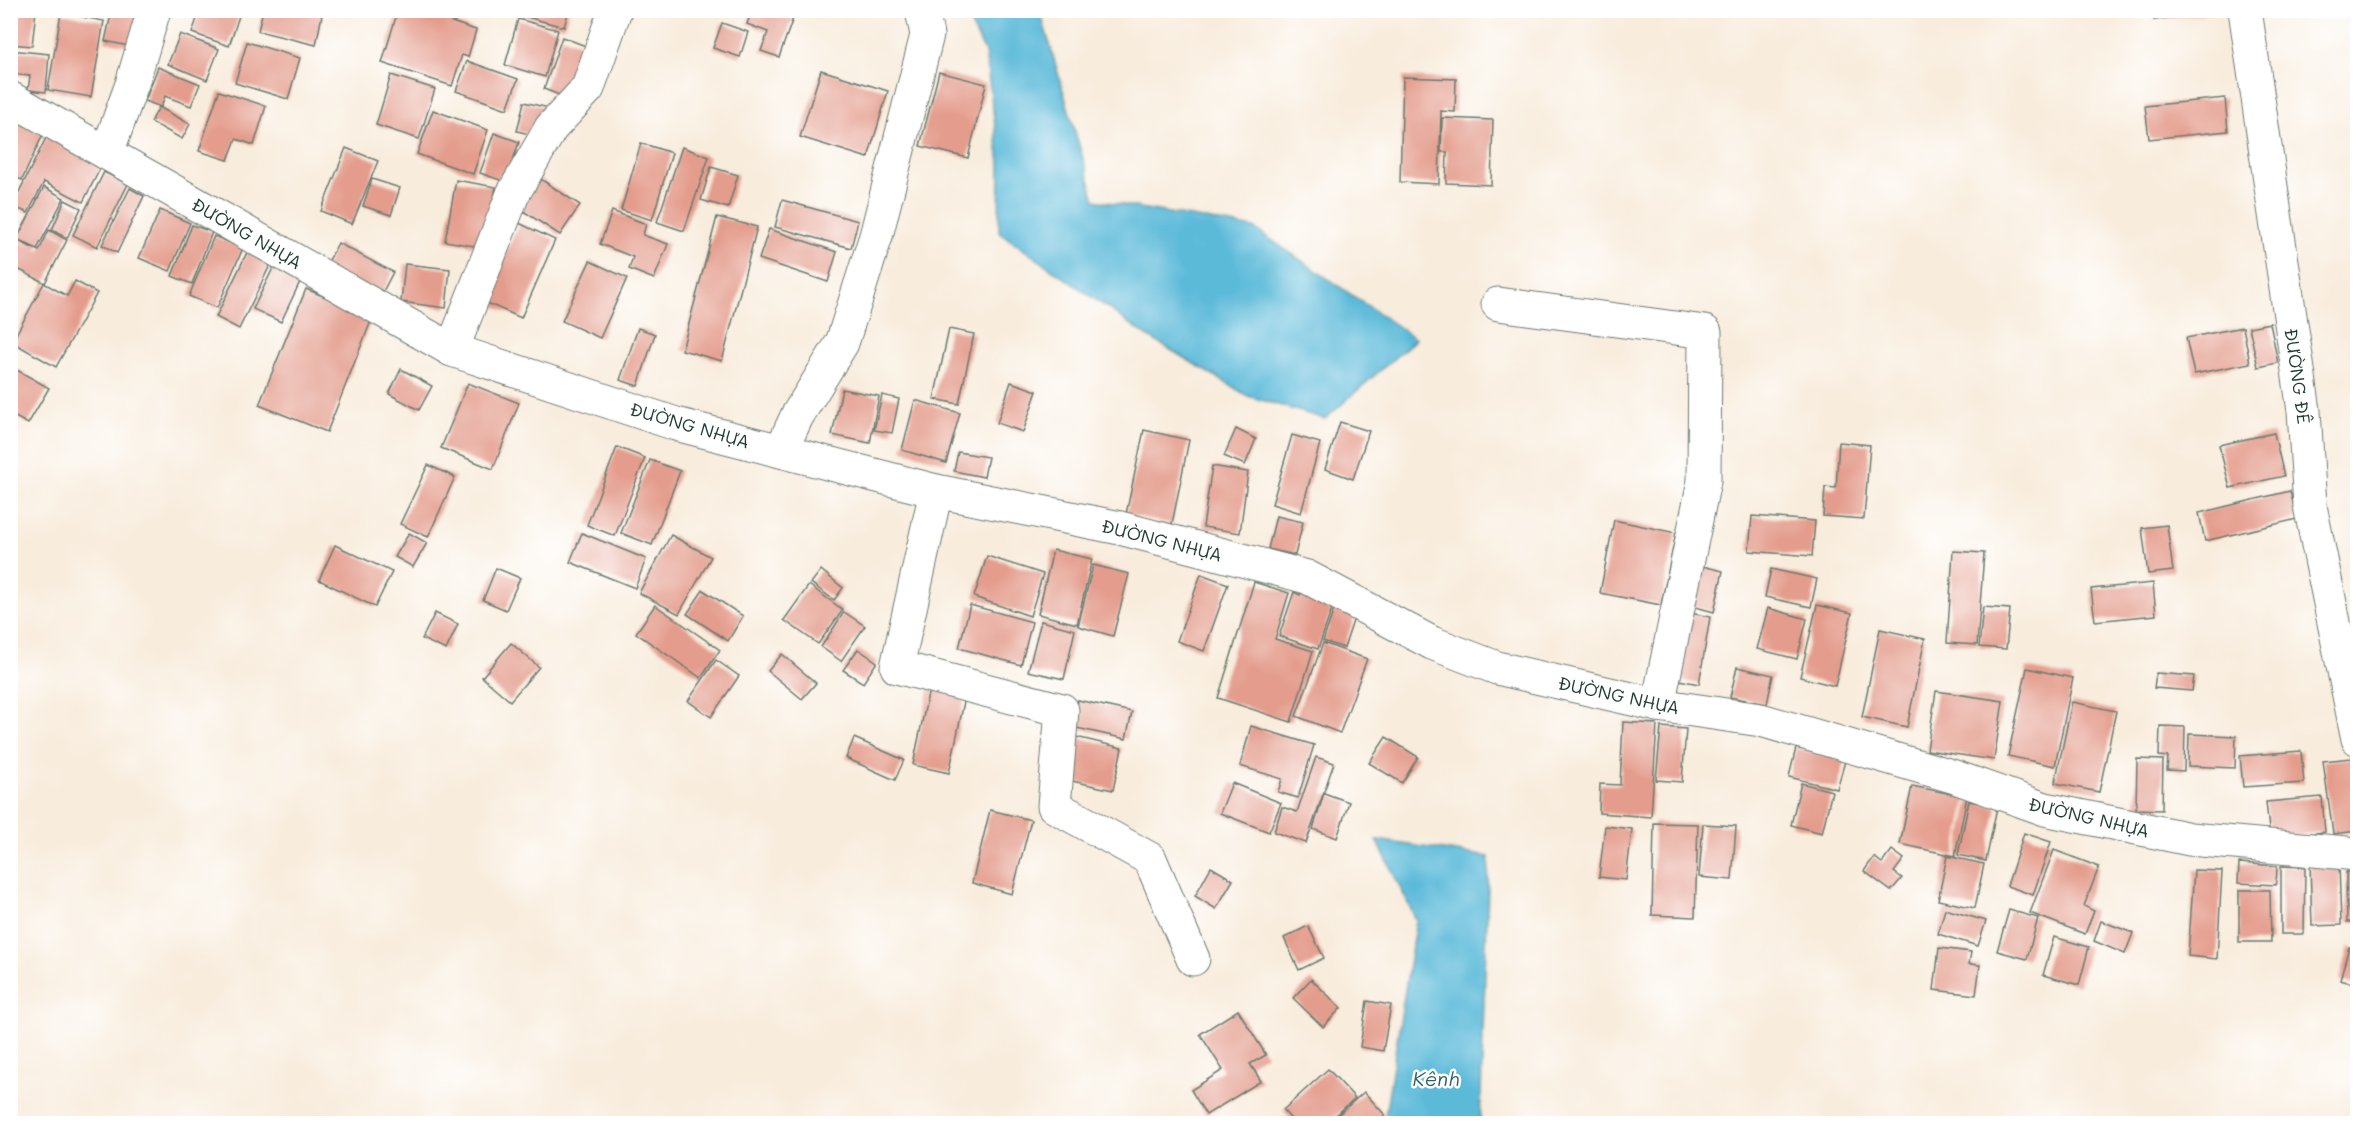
<svg xmlns="http://www.w3.org/2000/svg" width="2368" height="1134" viewBox="0 0 2368 1134" font-family="Mali,sans-serif">
<style>
.water{fill:#5bbad9;stroke:#3d7c86;stroke-width:1.5}
.building{fill:#e49d8d}
.lines{fill:none;stroke-linecap:round;stroke-linejoin:round}
.minor-casing{stroke:#6b7a6f;stroke-width:35}
.minor{stroke:#fff;stroke-width:33}
.labels{text-anchor:middle;dominant-baseline:central;stroke-width:5;stroke-linejoin:round;paint-order:stroke}
.street-label{font-size:18px;fill:#1f3d34;stroke:#fff}
.water-label{font-size:20px;font-style:italic;fill:#316266;stroke:#fff}
</style>
<rect width="100%" height="100%" fill="#fff"/>
<filter id="ink" filterUnits="userSpaceOnUse"><feTurbulence type="fractalNoise" baseFrequency=".0167" numOctaves="2"/><feDisplacementMap in="SourceGraphic" scale="12" xChannelSelector="R" yChannelSelector="G"/><feConvolveMatrix kernelMatrix="1 2 1 2 8 2 1 2 1" color-interpolation-filters="sRGB"/></filter>
<filter id="wash" filterUnits="userSpaceOnUse"><feTurbulence type="fractalNoise" baseFrequency=".008" numOctaves="4" result="noise"/><feDisplacementMap in="SourceGraphic" scale="24" xChannelSelector="R" yChannelSelector="G"/><feGaussianBlur stdDeviation="1.35" result="paint"/><feColorMatrix in="noise" values="0 0 0 0 0 0 0 0 0 0 0 0 0 0 0 0 0 1.4 0 .05"/><feComposite in="paint" operator="in"/></filter>
<g filter="url(#wash)">
<rect width="100%" height="100%" fill="#f8ecdc"/>
<g class="water">
<path d="M964,11h76l55,189 159,28 162,111 -91,80 -77,-23 -99,-59 -150,-105 1,-69 -15,-111z"/>
<path d="M1377,840l112,17 -9,266h-96l32,-203z"/>
</g>
<g id="blocks">
<g class="building">
<path d="M10,10h26l-4,36 -22,-2z"/>
<path d="M89,10h19l-1,5z"/>
<path d="M112,10h28l-7,37 -28,-6z"/>
<path d="M200,10h41l-12,36 -37,-13z"/>
<path d="M263,10h60l-7,35 -58,-14z"/>
<path d="M398,10h18l60,20 -8,27 -6,-2 -10,31 -70,-23z"/>
<path d="M524,10h45l-5,17 -41,-11z"/>
<path d="M752,10h44l-17,47 -18,-6 7,-19 -21,-8z"/>
<path d="M2153,10h67v2l-66,8z"/>
<path d="M61,13l43,8 -13,76 -43,-7z"/>
<path d="M518,19l40,11 -13,47 -40,-12z"/>
<path d="M722,23l26,9 -8,25 -27,-9z"/>
<path d="M180,34l39,15 -12,31 -39,-16z"/>
<path d="M562,37l29,11 -19,52 -28,-11z"/>
<path d="M247,42l53,16 -12,41 -53,-16z"/>
<path d="M10,50l39,4 -3,38 -18,-2 2,-14 -20,-2z"/>
<path d="M467,61l51,18 -11,30 -51,-18z"/>
<path d="M158,67l42,17 -9,22 -26,-10 -4,11 -16,-6z"/>
<path d="M821,70l67,21 -20,67 -68,-21z"/>
<path d="M939,72l47,12 -18,74 -48,-12z"/>
<path d="M391,75l44,14 -16,50 -43,-14z"/>
<path d="M1403,77l53,2 -1,33 -14,-1 -2,73 -39,-2z"/>
<path d="M219,91l47,15 -12,39 -18,-6 -8,21 -29,-9z"/>
<path d="M2225,98l3,33 -79,8 -4,-33z"/>
<path d="M524,102l25,6 -7,29 -25,-6z"/>
<path d="M159,107l31,17 -8,15 -31,-17z"/>
<path d="M433,110l55,20 -15,44 -56,-20z"/>
<path d="M1442,118l51,2 -2,65 -45,-2 1,-31h-6z"/>
<path d="M16,121l27,13 -21,46 -12,-5v-42z"/>
<path d="M52,126l49,41 -18,35 -39,-20 -16,31 -16,-7z"/>
<path d="M494,133l25,9 -13,40 -26,-9z"/>
<path d="M641,143l31,10 -20,67 -31,-10z"/>
<path d="M682,147l27,10 -25,74 -27,-9z"/>
<path d="M346,148l32,13 -26,63 -31,-13z"/>
<path d="M711,167l27,8 -10,33 -27,-8z"/>
<path d="M104,172l24,12 -31,63 -24,-12z"/>
<path d="M539,178l41,27 -20,30 -40,-26z"/>
<path d="M372,179l28,9 -9,27 -28,-9z"/>
<path d="M456,180l40,7 -11,61 -40,-7z"/>
<path d="M44,187l20,11 -27,51 -20,-10z"/>
<path d="M130,188l14,8 -27,57 -15,-8z"/>
<path d="M65,200l16,8 -14,30 -15,-8z"/>
<path d="M782,200l76,21 -7,27 -76,-21z"/>
<path d="M160,210l30,13 -20,48 -31,-13z"/>
<path d="M612,211l34,13 -3,11 25,9 -14,35 -25,-10 4,-12 -33,-13z"/>
<path d="M717,217l40,10 -35,134 -40,-11z"/>
<path d="M519,223l36,17 -34,78 -36,-16z"/>
<path d="M192,225l20,7 -20,52 -20,-8z"/>
<path d="M769,229l68,23 -9,30 -69,-23z"/>
<path d="M49,230l18,10 -22,43 -25,-13 -10,19v-52l29,14z"/>
<path d="M214,236l29,12 -26,60 -28,-12z"/>
<path d="M252,242l24,11 -37,76 -23,-12z"/>
<path d="M338,243l55,29 -14,27 -55,-29z"/>
<path d="M279,256l27,13 -25,53 -28,-13z"/>
<path d="M590,261l37,17 -27,60 -38,-17z"/>
<path d="M405,264l45,5 -4,39 -45,-6z"/>
<path d="M75,281l22,12 -41,74 -44,-25 32,-59 23,13z"/>
<path d="M306,289l67,27 -46,116 -68,-27z"/>
<path d="M2270,323l8,40 -20,4 -9,-40z"/>
<path d="M2243,327l7,36 -56,11 -8,-36z"/>
<path d="M638,328l17,6 -17,52 -18,-6z"/>
<path d="M949,329l25,5 -15,70 -25,-5z"/>
<path d="M10,366l39,22 -21,36 -18,-10z"/>
<path d="M401,369l31,17 -13,24 -30,-16z"/>
<path d="M1011,382l26,9 -14,41 -26,-9z"/>
<path d="M468,383l51,20 -26,66 -52,-21z"/>
<path d="M842,389l37,7 -9,47 -38,-8z"/>
<path d="M882,395l17,4 -7,34 -18,-3z"/>
<path d="M915,400l45,13 -14,50 -44,-13z"/>
<path d="M1340,422l29,9 -16,48 -28,-10z"/>
<path d="M1236,429l20,10 -11,26 -21,-9z"/>
<path d="M1144,430l45,10 -17,84 -46,-10z"/>
<path d="M2274,433l10,43 -54,12 -11,-43z"/>
<path d="M1292,435l28,8 -19,70 -29,-9z"/>
<path d="M1839,442l31,3 -6,74 -41,-3 2,-29 11,1z"/>
<path d="M617,447l28,11 -30,78 -28,-11z"/>
<path d="M958,452l30,5 -4,20 -30,-6z"/>
<path d="M650,460l30,11 -28,74 -31,-12z"/>
<path d="M428,465l27,12 -27,60 -28,-13z"/>
<path d="M1212,466l36,6 -8,61 -37,-6z"/>
<path d="M2290,491l7,28 -92,22 -6,-28z"/>
<path d="M1276,516l27,6 -8,33 -27,-6z"/>
<path d="M1752,516l63,5 -3,35 -63,-5z"/>
<path d="M1614,520l62,13 -15,72 -61,-12z"/>
<path d="M2167,525l6,46 -25,3 -6,-46z"/>
<path d="M409,533l18,10 -14,24 -18,-10z"/>
<path d="M582,533l64,26 -11,29 -65,-26z"/>
<path d="M671,535l40,22 -32,57 -40,-21z"/>
<path d="M335,545l57,27 -17,35 -56,-27z"/>
<path d="M1053,550l39,9 -15,65 -39,-10z"/>
<path d="M1953,551l31,2 -7,92 -30,-2z"/>
<path d="M987,556l56,18 -13,42 -56,-19z"/>
<path d="M1093,565l36,9 -16,62 -35,-10z"/>
<path d="M1698,565l25,6 -9,41 -26,-7z"/>
<path d="M496,568l24,10 -14,32 -23,-10z"/>
<path d="M1771,569l46,10 -6,28 -46,-10z"/>
<path d="M821,570l22,18 -9,12 -23,-17z"/>
<path d="M1201,574l27,10 -24,67 -27,-10z"/>
<path d="M1254,582l35,11 -14,46 38,12 -22,71 -73,-24z"/>
<path d="M2153,583l3,32 -61,6 -4,-32z"/>
<path d="M809,585l34,25 -25,34 -34,-24z"/>
<path d="M1304,586l32,11 -18,52 -39,-13 15,-44 6,3z"/>
<path d="M703,590l40,26 -15,25 -41,-27z"/>
<path d="M1337,601l20,8 -13,39 -21,-7z"/>
<path d="M655,605l65,45 -19,28 -65,-45z"/>
<path d="M970,605l62,17 -11,43 -62,-17z"/>
<path d="M1817,605l35,8 -17,73 -35,-9z"/>
<path d="M1983,607l27,2 -4,40 -27,-2z"/>
<path d="M1768,608l39,11 -10,40 -40,-10z"/>
<path d="M844,612l21,14 -24,35 -20,-14z"/>
<path d="M1685,612l25,5 -11,67 -25,-5z"/>
<path d="M435,613l23,11 -12,26 -24,-11z"/>
<path d="M1041,621l34,9 -11,49 -36,-8z"/>
<path d="M1880,629l45,10 -18,88 -45,-10z"/>
<path d="M511,643l28,24 -29,34 -28,-24z"/>
<path d="M1323,643l44,16 -27,74 -44,-17z"/>
<path d="M858,649l19,13 -14,21 -20,-13z"/>
<path d="M782,654l34,29 -14,16 -34,-28z"/>
<path d="M716,660l23,16 -28,41 -23,-16z"/>
<path d="M1737,667l36,8 -6,29 -37,-7z"/>
<path d="M2027,668l46,10 -18,88 -47,-10z"/>
<path d="M2156,673l38,3 -2,15 -38,-3z"/>
<path d="M929,689l36,8 -16,76 -36,-8z"/>
<path d="M1936,691l67,10 -9,59 -67,-10z"/>
<path d="M1078,700l54,12 -6,27 -54,-12z"/>
<path d="M2072,702l44,9 -17,81 -44,-9z"/>
<path d="M1623,722l34,2 -6,93 -52,-4 1,-29 20,1z"/>
<path d="M1251,726l63,19 -16,53 -20,-6 4,-13 -42,-13z"/>
<path d="M2160,726l25,1 -1,44 -17,-1 1,-13 -9,-1z"/>
<path d="M1661,727l25,2 -4,53 -26,-2z"/>
<path d="M2189,734l47,2 -1,32 -47,-2z"/>
<path d="M1072,736l50,12 -9,42 -50,-11z"/>
<path d="M1386,737l32,20 -16,26 -33,-20z"/>
<path d="M854,738l50,22 -9,20 -49,-22z"/>
<path d="M1796,748l49,13 -8,28 -48,-12z"/>
<path d="M2301,751l3,32 -61,4 -3,-31z"/>
<path d="M1316,757l18,6 -28,80 -32,-11 8,-25 15,5z"/>
<path d="M2352,758l6,41v32l-25,3 -10,-73z"/>
<path d="M2137,759l26,1 -1,50 -26,-1z"/>
<path d="M1232,783l49,20 -12,29 -49,-19z"/>
<path d="M1801,783l31,8 -10,42 -31,-8z"/>
<path d="M1912,786l55,11 -12,59 -55,-12z"/>
<path d="M1324,793l25,9 -12,36 -24,-9z"/>
<path d="M2322,797l3,35 -55,6 -4,-36z"/>
<path d="M1969,801l28,6 -11,54 -28,-6z"/>
<path d="M990,810l41,10 -19,74 -40,-11z"/>
<path d="M1654,823l44,1 -3,93 -43,-2z"/>
<path d="M1703,824l33,2 -4,54 -33,-3z"/>
<path d="M1605,826l27,3 -6,51 -27,-3z"/>
<path d="M2024,833l27,9 -18,53 -26,-9z"/>
<path d="M1892,850l12,9 -10,13 8,6 -11,13 -27,-20 10,-14 8,6z"/>
<path d="M2054,850l45,17 -15,39 10,5 -9,23 -55,-21z"/>
<path d="M1947,856l37,8 -9,44 -37,-8z"/>
<path d="M2239,863l38,3 -1,19 -38,-2z"/>
<path d="M2310,864h29l2,61 -29,1z"/>
<path d="M2281,866l24,1 -1,67h-23z"/>
<path d="M1211,867l22,13 -17,29 -21,-13z"/>
<path d="M2194,870l28,1 -5,88 -29,-3z"/>
<path d="M2346,872h12v50h-11z"/>
<path d="M2239,890h31l1,52h-32z"/>
<path d="M1945,909l41,12 -8,25 -40,-12z"/>
<path d="M2009,910l29,8 -11,41 -30,-8z"/>
<path d="M2101,921l32,12 -8,21 -31,-13z"/>
<path d="M1308,926l16,32 -25,12 -15,-32z"/>
<path d="M2054,937l35,10 -10,38 -36,-10z"/>
<path d="M2349,947l9,3v35l-18,-5z"/>
<path d="M1939,948l32,4 -2,12 11,1 -4,30 -42,-5z"/>
<path d="M1311,979l30,29 -18,19 -30,-29z"/>
<path d="M1367,1001l24,4 -8,46 -23,-4z"/>
<path d="M1238,1010l28,45 -16,9 11,17 -55,34 -15,-25 32,-20 -23,-36z"/>
<path d="M1328,1069l27,29 -29,26h-31l-12,-14z"/>
<path d="M1364,1092l21,23 -10,9h-47z"/>
</g>
</g>
</g>
<g filter="url(#ink)">
<use href="#blocks" fill-opacity="0" stroke="#6b7a6f" stroke-width="1.5"/>
<g class="lines">
<g class="minor-casing">
<g id="minor">
<path d="M2245,10l59,401 6,95 48,233"/>
<path d="M10,98l442,252 224,74 260,67 184,37 187,49 125,66 65,25 161,37 103,15 194,57 90,32 145,30 168,15"/>
<path d="M107,153l25,-69 22,-74"/>
<path d="M1498,304l207,28 -1,149 -46,224"/>
<path d="M452,350l61,-156 38,-66 37,-40 27,-78"/>
<path d="M781,451l16,-35 45,-73 34,-107 51,-201 -5,-25"/>
<path d="M936,491l-39,176 165,43 -8,96 96,53 43,100"/>
</g>
</g>
<use href="#minor" class="minor"/>
</g>
</g>
<g class="labels">
<g class="street-label">
<text transform="translate(247 233) rotate(30)">ĐƯỜNG NHỰA</text>
<text transform="translate(2298 376) rotate(82)">ĐƯỜNG ĐÊ</text>
<text transform="translate(690 425) rotate(16)">ĐƯỜNG NHỰA</text>
<text transform="translate(1162 540) rotate(14)">ĐƯỜNG NHỰA</text>
<text transform="translate(1619 695) rotate(12)">ĐƯỜNG NHỰA</text>
<text transform="translate(2089 817) rotate(13)">ĐƯỜNG NHỰA</text>
</g>
<g class="water-label">
<text x="1436" y="1078">Kênh</text>
</g>
</g>
<rect width="2368" height="1134" fill="none" stroke="#fff" stroke-width="36"/>
</svg>
